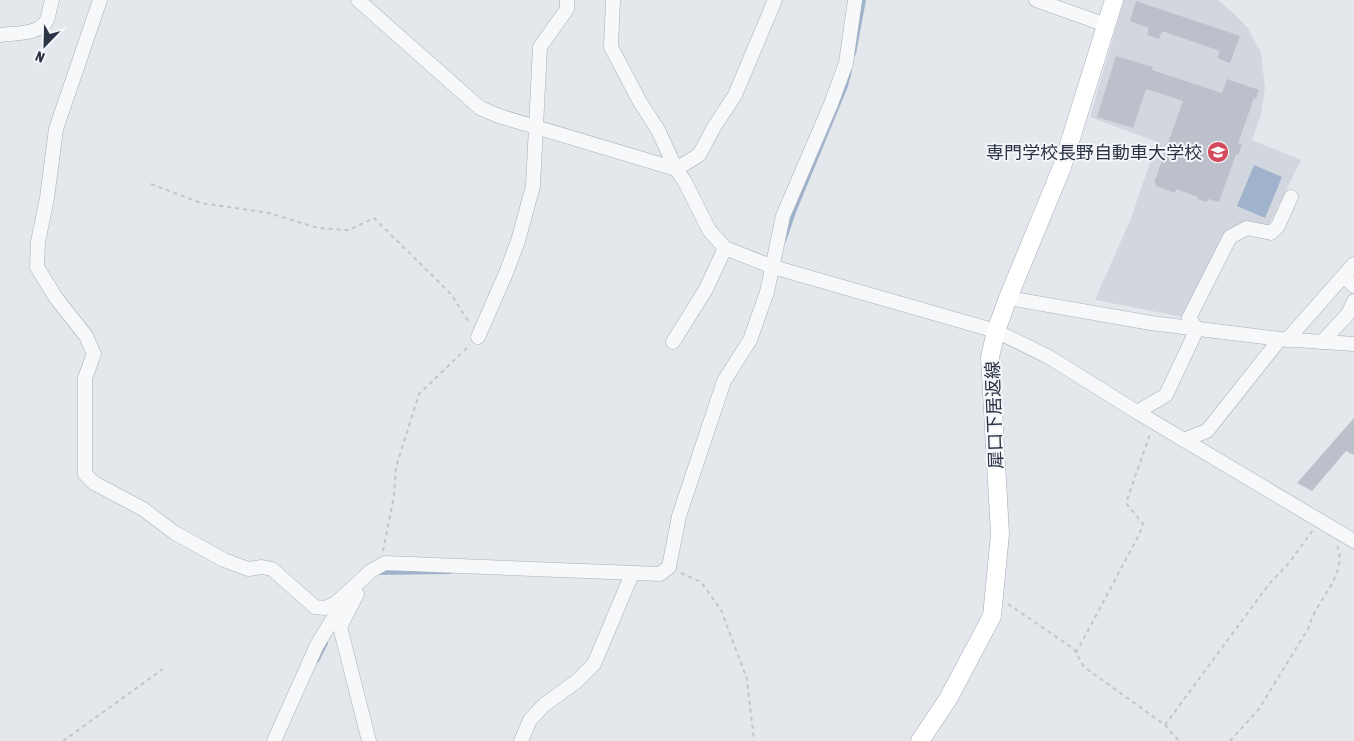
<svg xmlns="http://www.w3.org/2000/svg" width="1354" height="741" viewBox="0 0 1354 741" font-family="'Asap Condensed','Noto Sans JP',sans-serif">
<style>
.built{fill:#d2d6de}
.water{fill:#9fb4cc}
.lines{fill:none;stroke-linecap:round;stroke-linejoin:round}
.stream{stroke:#9fb4cc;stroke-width:4}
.building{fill:#bbc0ca}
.minor-casing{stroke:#a9aeb7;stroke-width:15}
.major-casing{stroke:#a3abb8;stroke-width:19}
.path{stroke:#c2c5cb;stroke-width:2;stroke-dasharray:4 4;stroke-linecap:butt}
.minor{stroke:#f7f8fa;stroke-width:14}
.major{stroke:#fff;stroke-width:18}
.labels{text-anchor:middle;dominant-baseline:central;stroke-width:4;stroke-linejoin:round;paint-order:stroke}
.poi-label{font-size:18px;fill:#2b3445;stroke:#f4f6f9;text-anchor:end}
.street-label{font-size:18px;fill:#2b3445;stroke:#f4f6f9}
</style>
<rect width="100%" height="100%" fill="#e4e7ec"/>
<path class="built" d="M1124,0h94l13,11 16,16 14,26 4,35 -4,26 -9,26 49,20 -34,69 -23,-5 -61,93 -88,-17 36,-82 26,-76 -67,-25z"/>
<path class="water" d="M1254,165l28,12 -17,41 -28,-12z"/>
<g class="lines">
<g class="stream">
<path d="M854,54l10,-54"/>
<path d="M784,241l10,-29 52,-126 4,-15"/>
<path d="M377,573l73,-1"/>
<path d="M317,661l9,-18"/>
</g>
</g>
<g class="building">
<path d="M1136,1l104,35 -10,27 -13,-5 3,-7 -58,-20 -3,8 -12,-4 2,-7 -19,-7z"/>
<path d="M1116,56l37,11 -1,3 70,23 5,-14 32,11 -3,9 -2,-1 -16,45 4,1 -4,11 -2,-1 -17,48 -11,-3 -1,3 -10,-3 1,-2 -22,-8 -1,4 -19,-7v-3h-2l29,-82 -37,-12 -13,39 -36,-11z"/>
<path d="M1354,418v37l-8,-4 -34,40 -15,-8z"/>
</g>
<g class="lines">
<g class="minor-casing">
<g id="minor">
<path d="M100,0l-44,129 -9,69 -9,44 -1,25 19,31 30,38 8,18 -9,24v96l9,9 49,26 32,24 49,27 24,9 14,-2 10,2 43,38 10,1 11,-5 35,-32 14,-8 275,11 9,-7 10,-51 45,-135 26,-41 17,-48 16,-76 48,-112 15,-41 9,-63"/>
<path d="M358,0l122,108 19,8 177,53 9,13 24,48 16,18 48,19 223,64 53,26 88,55 217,129"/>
<path d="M613,0l-2,47 29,55 18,28 18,39 23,-14 15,-28 21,-32 40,-95"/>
<path d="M1036,0l70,25"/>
<path d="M0,35c14,-2 40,0 47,-15 2,-6 3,-14 5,-20"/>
<path d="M1344,276l10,10"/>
<path d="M1008,298l143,25 129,16 74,5"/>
<path d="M478,337l28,-64 12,-32 15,-55 7,-139 27,-38v-9"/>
<path d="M1287,340l67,-76"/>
<path d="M673,342l33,-53 19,-41"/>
<path d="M1322,342l26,-28 6,-13"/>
<path d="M1137,412l29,-17 31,-66 -8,-11 41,-81 17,-9 24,5 7,-7 13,-29"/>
<path d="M1183,440l24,-9 73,-92"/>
<path d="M356,593l1,1 -17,33 29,114"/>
<path d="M274,741l43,-96 28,-46"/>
<path d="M521,741l9,-21 14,-15 33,-24 17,-17 38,-90"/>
</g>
</g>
<g class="major-casing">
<path id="major" d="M920,741l28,-42 44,-83 8,-82 -10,-177 6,-26 12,-33 54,-131 52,-167"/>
</g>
<g class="path">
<path d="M151,184l50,19 68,10 49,15 31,2 25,-12 77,76 19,30"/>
<path d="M383,551l11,-55 2,-29 23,-73 51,-49"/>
<path d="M681,573l20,9 20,28 26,69 7,62"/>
<path d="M1008,604l66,45 10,18 81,58 14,16"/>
<path d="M1076,653l64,-120 3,-9 -17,-21 24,-69"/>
<path d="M1165,725l104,-141 20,-21 24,-33"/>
<path d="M63,741l100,-72"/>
<path d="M1230,741l29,-32 50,-82c6,-26 40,-53 28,-81"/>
</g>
<use href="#minor" class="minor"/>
<use href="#major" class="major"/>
</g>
<defs>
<g id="university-disc" transform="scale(1.125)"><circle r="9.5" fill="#d1495b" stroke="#f4f6f9"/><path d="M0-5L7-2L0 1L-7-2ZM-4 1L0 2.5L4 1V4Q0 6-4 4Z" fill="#fff"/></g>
</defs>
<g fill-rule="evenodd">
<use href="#university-disc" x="1218" y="152"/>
</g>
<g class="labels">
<g class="poi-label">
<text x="1202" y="152">専門学校長野自動車大学校</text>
</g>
<g class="street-label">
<text transform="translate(994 415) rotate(-92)">犀口下居返線</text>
</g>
</g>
<g transform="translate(45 45) rotate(203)" stroke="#f4f6f9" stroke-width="4" paint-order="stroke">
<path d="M0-4L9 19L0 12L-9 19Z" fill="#2b3445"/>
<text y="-8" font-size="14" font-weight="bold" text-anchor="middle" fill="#2b3445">N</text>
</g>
</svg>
